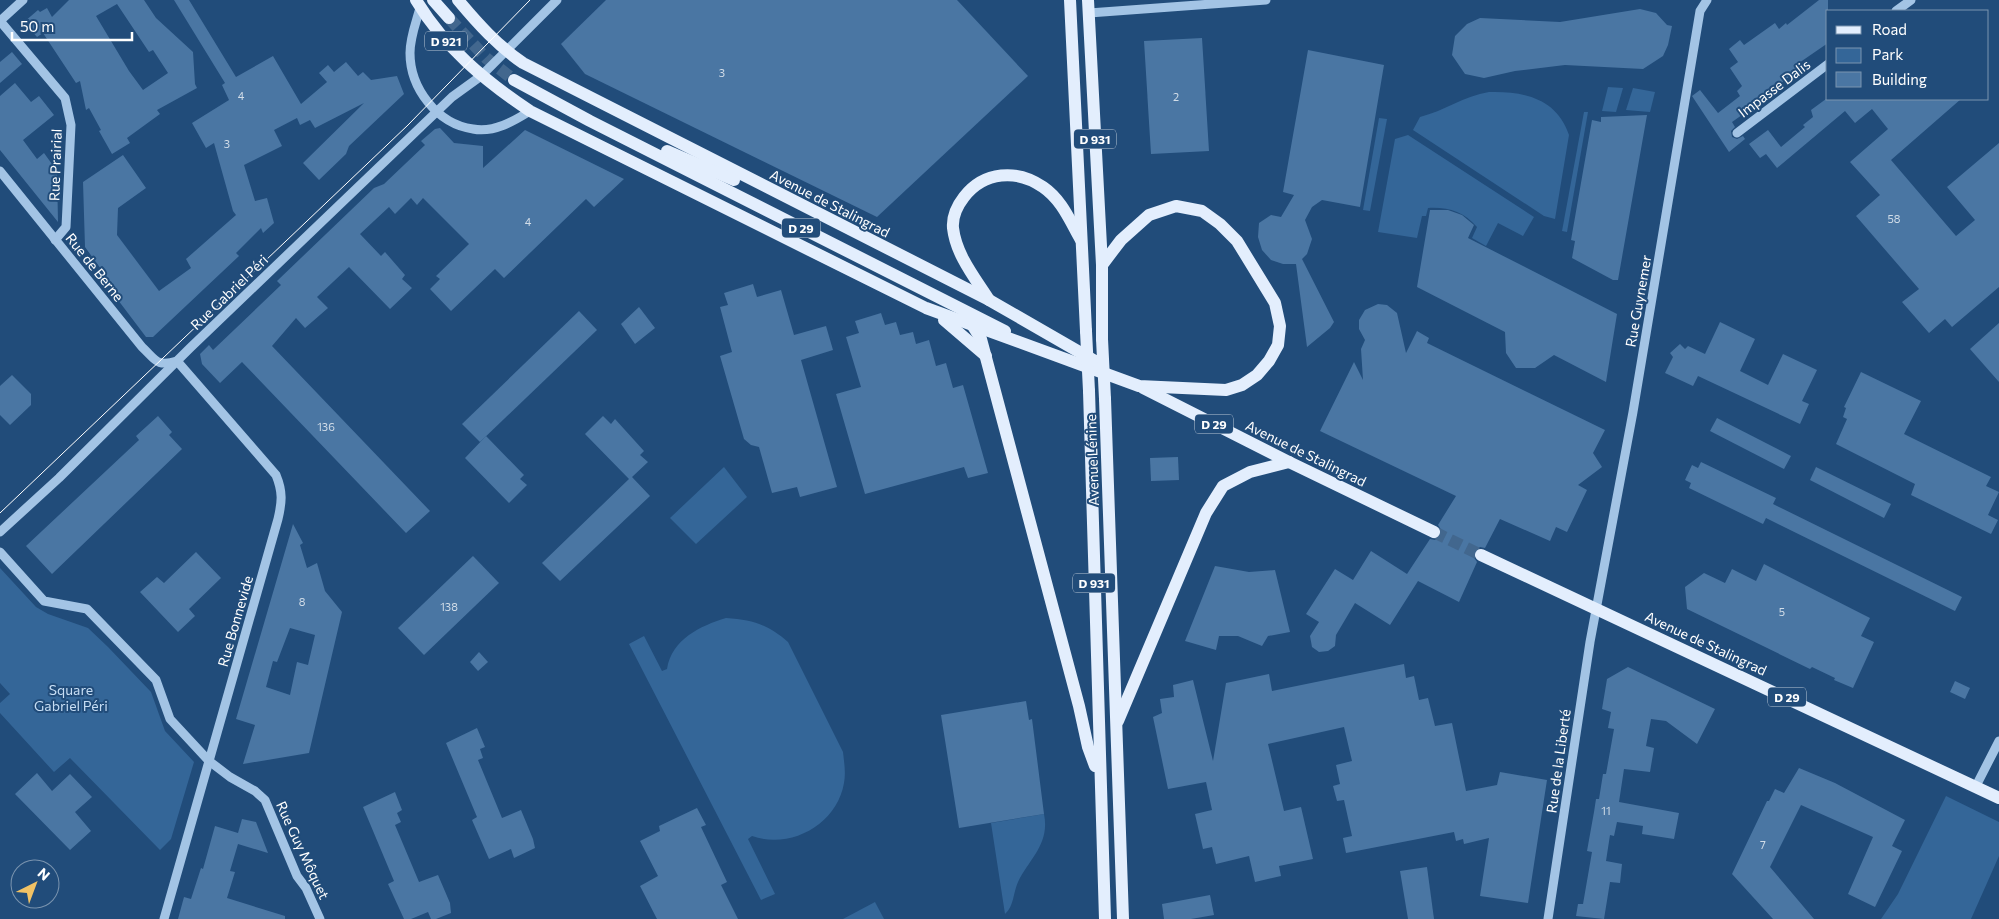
<svg xmlns="http://www.w3.org/2000/svg" width="1999" height="919" viewBox="0 0 1999 919" font-family="Commissioner,sans-serif">
<style>
.green{fill:#346698}
.building{fill:#4a76a3;fill-rule:evenodd}
.lines{fill:none;stroke-linecap:round;stroke-linejoin:round}
.major-tunnel{stroke:#42678e;stroke-width:12;stroke-dasharray:12 6;stroke-linecap:butt}
.minor{stroke:#a3c4e5;stroke-width:9}
.major{stroke:#e3eefd;stroke-width:12}
.tram{stroke:#fff;stroke-width:1}
.major-bridge{stroke:#e3eefd;stroke-width:12}
.labels{text-anchor:middle;dominant-baseline:central;stroke-width:4;stroke-linejoin:round;paint-order:stroke}
.number-label{font-size:11px;fill:#d2dde8}
.shield{fill:#214c7a;stroke:#bcc9d7;stroke-width:1}
.shield-label{font-size:12px;font-weight:bold;fill:#fff}
.street-label{font-size:14px;fill:#fff;stroke:#214c7a}
.park-label{font-size:14px;fill:#c6ddf4;stroke:#214c7a}
</style>
<rect width="100%" height="100%" fill="#214c7a"/>
<g class="green">
<path d="M1608,87l15,1 -7,24 -14,-1z"/>
<path d="M1633,88l22,4 -5,20 -24,-2z"/>
<path d="M1489,92c34,-1 68,6 80,43l-14,84 -11,-3 -131,-86 7,-13c24,-6 44,-21 69,-25z"/>
<path d="M1584,112h4l-21,120 -5,-1z"/>
<path d="M1379,118l8,1 -17,92 -7,-1z"/>
<path d="M1408,135l126,82 -11,19 -25,-13 -12,23 -14,-8 5,-11c-14,-16 -29,-20 -49,-19l-2,8h-4l-5,22 -39,-6 17,-93z"/>
<path d="M724,467l23,30 -51,47 -26,-26z"/>
<path d="M0,568l36,39 12,7 40,14 20,19 43,45 14,39 29,31 -23,77 -11,11 -90,-92 -16,14 -54,-59v-10l10,-9 -10,-11z"/>
<path d="M726,618c27,2 41,6 62,24l55,110c1,10 3,20 1,31 -7,41 -53,67 -92,53l-4,3 27,55 -14,6 -132,-256 15,-8 18,35 5,-2c5,-30 33,-43 59,-51z"/>
<path d="M1946,796l53,26v34l-28,63h-90l17,-25z"/>
<path d="M1044,814c6,30 -14,44 -26,68 -5,11 -4,24 -13,32l-14,-91z"/>
<path d="M875,902l9,17h-41z"/>
</g>
<g class="building">
<path d="M69,0h75l12,18 37,34 2,32 2,4 -40,22 3,4 -33,24 3,5 -18,11 -13,-23 2,-1 -12,-22 -3,2 -6,-29 -4,2 -33,-50 -6,4 -13,-15 14,-12 2,2 7,-4 5,9zM117,4l32,48 4,-2 15,23 -25,17 -14,-19 -33,-55z"/>
<path d="M174,0h15l47,77 37,-21 28,48 26,-22 -8,-9 9,-8 6,7 12,-10 12,14 5,-4 8,8 26,-4 7,18 -55,52 -3,8 -27,26 -16,-17 61,-60 -49,25 -5,-8 -10,5 -3,-7 -23,12 8,16 -38,19 11,36 12,-3 7,25 -11,10 -2,-5 -25,25 3,3 -86,81h-7l-28,-37 4,-2 -37,-51 -2,-65 40,-27 23,33 -28,20 -1,27 42,56 32,-23 -5,-9 50,-44 -3,-4 -19,-68 -8,5 -14,-25 37,-23 -7,-15 3,-2z"/>
<path d="M606,0h351l71,76 -151,141 -292,-143 -24,-30z"/>
<path d="M1819,0h9v43l-32,22 3,4 -32,25 2,2 -37,26 3,5 -4,4 1,6 5,2 6,-3 2,3 -16,13 -37,-56 8,-6 18,23 22,-17 -3,-5 5,-5 -12,-18 8,-6 -9,-13 11,-9 4,5 31,-22 4,6 7,-6 1,2z"/>
<path d="M1640,9l16,4 11,12 5,1 -4,19 -5,11 -20,13 -78,-4 -50,6 -31,7 -19,-4 -13,-19 3,-19 12,-12 13,-6 80,4z"/>
<path d="M1202,38l7,113 -58,3 -7,-113z"/>
<path d="M1308,50l76,15 -24,142 -38,-7 -10,7 -7,13 7,19 -5,15 -5,5 32,63 -4,6 -23,19 -11,-83h-13l-12,-4 -9,-10 -4,-13 1,-14 12,-8 10,2 13,-22 -11,-3z"/>
<path d="M12,52l10,12 -22,19v-21z"/>
<path d="M15,83l16,19 8,-6 15,19 -31,25 14,19 7,-6 13,18 1,51 -58,-72v-54z"/>
<path d="M1826,99h135l-70,61 65,76 19,-16 -28,-33 52,-44v144l-47,40 -7,-8 -16,14 -27,-31 17,-13 -63,-73 24,-21 -30,-33 38,-33 -16,-20 -17,14 -10,-12 -68,57 -11,-14 -6,4 -11,-14 19,-14 13,17 24,-20 -2,-2 10,-8 -2,-7z"/>
<path d="M1647,115l-29,165h-5l-41,-22 3,-17 -4,-1 21,-120 9,2v-5z"/>
<path d="M440,128l14,15 29,3v22l42,-38 99,49 -30,28 -8,-8 -82,79 -9,-9 -44,42 -21,-22 10,-10 -4,-3 33,-32 -46,-46 -6,7 -6,-7 -16,16 -6,-7 -29,27 21,22 4,-4 20,23 -3,4 10,9 -22,21 -41,-42 -32,30 11,11 -23,20 -9,-10 -24,28 158,165 -24,22 -164,-171 -22,21 -18,-19 -2,-10 9,-9 4,5 68,-65 -4,-4 97,-93 10,-4 41,-39 -4,-4 14,-12z"/>
<path d="M1430,210h18l14,5 12,10 -6,13 149,76 -11,68 -52,-27 -19,13h-19l-10,-15 -1,-21 -88,-45z"/>
<path d="M753,284l4,13 24,-7 13,45 32,-9 7,24 -32,10 36,127 -37,10 -3,-10 -25,6 -13,-46 -8,-2 -7,-6 -24,-83 12,-4 -12,-45 8,-2 -4,-12z"/>
<path d="M1378,304l9,1 10,8 9,40 11,-22 12,7 -2,5 178,87 -12,23 9,14 -24,18 9,5 -20,42 -11,-5 -6,14 -50,-22 -15,29 -5,-1 -6,4 -1,5 4,6 -18,40 -41,-21 -28,44 -35,-22 -19,32 -1,11 -7,5 -9,1 -7,-5 -2,-11 9,-14 -13,-8 29,-45 18,11 18,-29 36,23 23,-35 5,1 6,-4 1,-5 -4,-6 18,-29 -136,-65 34,-69 9,18 -2,-31 4,-9 -6,-11v-9l6,-10z"/>
<path d="M639,307l16,21 -20,16 -14,-20z"/>
<path d="M579,311l18,19 -117,112 -18,-18z"/>
<path d="M881,313l4,12 11,-3 4,13 13,-3 3,12 13,-4 7,26 10,-3 7,25 10,-3 25,88 -20,5 -4,-11 -99,27 -29,-100 25,-7 -15,-50 13,-4 -4,-12z"/>
<path d="M1720,322l35,17 -15,32 28,14 15,-31 34,16 -15,31 7,3 -9,20 -102,-48 -5,10 -28,-13 8,-16 -3,-4 10,-9 5,5 3,-3 17,8z"/>
<path d="M1999,323v59l-29,-33z"/>
<path d="M1861,372l60,29 -17,33 87,43 -5,9 13,6 -11,23 10,5 -7,14 -80,-39 4,-11 -79,-40 11,-25 -4,-2 3,-9 -2,-1z"/>
<path d="M12,375l19,19v11l-21,20 -10,-10v-29z"/>
<path d="M158,416l14,16 -3,3 13,14 -130,125 -26,-28 113,-106 -3,-4z"/>
<path d="M603,416l8,8 4,-5 29,32 -4,4 8,7 -16,15 18,19 -90,85 -18,-18 87,-84 -44,-45z"/>
<path d="M1717,418l74,38 -7,13 -74,-38z"/>
<path d="M486,436l38,39 -4,4 7,6 -18,18 -44,-45z"/>
<path d="M1178,457l1,23 -28,1 -1,-23z"/>
<path d="M1701,462l75,36 -3,6 189,93 -7,14 -189,-93 -3,6 -74,-36 2,-5 -6,-3 7,-15 6,3z"/>
<path d="M1816,467l75,37 -7,14 -74,-38z"/>
<path d="M293,524l10,19 -3,2 7,23 10,-5 8,28 17,21 -33,141 -66,11 12,-39 -19,-6zM290,628l25,7 -7,30 -11,-3 -7,33 -24,-8 7,-26 4,1z"/>
<path d="M196,552l25,26 -32,31 6,7 -17,16 -38,-40 17,-15 7,6z"/>
<path d="M473,556l26,27 -75,72 -26,-27z"/>
<path d="M1764,564l106,54 -9,18 13,6 -21,46 -19,-8 1,-2 -23,-11 -2,2 -123,-60 -2,-22 19,-14 21,10 7,-14 24,12z"/>
<path d="M1215,566l34,6 26,-2 15,62 -22,4 -6,10 -24,-10h-19l-3,14 -31,-9z"/>
<path d="M479,652l9,10 -10,9 -8,-9z"/>
<path d="M1404,664l2,14 8,-2 5,24 9,-2 7,28 17,-3 14,68 31,-6 3,-13 47,8 -19,123 -48,-7 9,-58 -25,6 -1,-5 -7,2 -2,-9 -108,21 -3,-15 9,-2 -8,-36 -7,1 -4,-15 7,-2 -4,-19 16,-4 -8,-34 -76,17 16,67 17,-4 12,52 -34,7 2,10 -26,6 -6,-26 -33,8 -4,-17 -9,2 -8,-35 17,-4 -6,-28 -38,7 -15,-72 9,-4 -2,-14 14,-2 -1,-12 20,-5 20,81 13,-78 43,-9 3,17z"/>
<path d="M1628,667l87,42 -18,35 -31,-23 -15,-2 -5,27 8,2 -4,24 -26,-3 -5,33 60,11 -5,26 -32,-5 1,-8 -26,-4 -3,14 -4,-1 -4,26 16,3 -2,19 -10,-1 -6,37 -28,-3 2,-12h5l9,-52 -5,-1 7,-39 2,-13h3l4,-25h3l8,-45 -6,-1 3,-16 -9,-3 5,-30z"/>
<path d="M1955,681l15,7 -5,11 -15,-7z"/>
<path d="M1026,701l3,19 3,-1 12,95 -85,14 -18,-113z"/>
<path d="M477,728l8,19 -5,2 3,9 -5,2 24,58 19,-8 12,29 2,9 -21,10 -3,-9 -22,10 -17,-39 5,-3 -31,-74z"/>
<path d="M1799,768l36,15 70,37 -13,26 10,5 -27,56 -27,-13 25,-57 -72,-32 -31,62 44,52h-41l-41,-45 35,-73h2l6,-12 9,4z"/>
<path d="M37,773l15,18 18,-17 22,23 -17,15 16,19 -21,19 -55,-56z"/>
<path d="M395,792l7,18 -5,3 4,9 -6,3 24,57 19,-7 12,28 1,10 -15,6h-5l-3,-7 -17,7h-7l-16,-35 6,-3 -31,-74z"/>
<path d="M697,808l9,17 -5,2 26,55 -6,3 17,34h-81l-17,-33 18,-10 -18,-35 20,-10 -1,-5z"/>
<path d="M242,819l14,3 12,31 -30,-9 -8,27 5,1 -8,26 58,18v3h-107l6,-22 7,2 10,-31 2,1 12,-43 23,7z"/>
<path d="M1427,867l7,52h-26l-8,-48z"/>
<path d="M1210,895l4,20 -23,4h-27l-2,-15z"/>
</g>
<g class="lines">
<g class="major-tunnel">
<path d="M449,18l37,40 28,22"/>
<path d="M1434,532l47,23"/>
</g>
<g class="minor">
<path d="M420,8c-4,15 -10,29 -10,45 0,35 27,71 63,76 21,4 41,-8 57,-18"/>
<path d="M1896,11l15,-11"/>
<path d="M1089,13l177,-13"/>
<path d="M0,21l65,77 6,27 -5,102 -11,13"/>
<path d="M0,21l23,-21"/>
<path d="M1737,133l91,-69"/>
<path d="M0,171l142,176c14,13 14,20 35,14l99,114c7,17 6,27 2,44l-114,400"/>
<path d="M0,532l59,-54 131,-130 262,-251 29,-21 76,-76"/>
<path d="M0,552l44,49 43,8 69,71 14,39 39,42 21,16 25,14 10,9 32,76 9,12 14,31"/>
<path d="M1976,786l23,-45"/>
<path d="M1548,919l42,-277 43,-230 67,-401 7,-11"/>
</g>
<g class="major">
<path d="M416,0c28,47 69,81 114,111l396,197 213,78 87,4 16,-5 15,-10 12,-14 9,-16 2,-19 -5,-23 -38,-62 -17,-17 -18,-13 -26,-5 -27,9 -28,25 -19,25"/>
<path d="M433,0l16,18"/>
<path d="M458,0c20,24 40,46 65,63l466,237 106,61"/>
<path d="M1070,0l16,331"/>
<path d="M1088,0l14,265v74"/>
<path d="M514,80l76,41 415,210"/>
<path d="M667,151l67,29"/>
<path d="M989,300c-14,-22 -33,-45 -36,-72 -1,-12 4,-22 11,-31 20,-26 53,-28 79,-10 19,13 27,34 38,53"/>
<path d="M944,320l42,36"/>
<path d="M973,326l8,13 98,367 9,41 7,19"/>
<path d="M1143,388l146,74 145,70"/>
<path d="M1089,391l16,528"/>
<path d="M1105,399l18,520"/>
<path d="M1481,555l518,243"/>
<path d="M1118,721l88,-208 17,-27 27,-14 39,-10"/>
</g>
<path class="tram" d="M0,513l408,-388 122,-125"/>
<g class="major-bridge">
<path d="M1086,331l3,60"/>
<path d="M1102,339l3,60"/>
</g>
</g>
<g class="labels">
<g class="number-label">
<text x="722" y="72">3</text>
<text x="241" y="95">4</text>
<text x="1176" y="96">2</text>
<text x="227" y="143">3</text>
<text x="1894" y="218">58</text>
<text x="528" y="221">4</text>
<text x="326" y="426">136</text>
<text x="302" y="601">8</text>
<text x="449" y="606">138</text>
<text x="1782" y="611">5</text>
<text x="1606" y="810">11</text>
<text x="1763" y="844">7</text>
</g>
<g class="shield">
<rect x="425" y="31.5" width="42" height="19" rx="4"/>
<rect x="1074" y="129.5" width="42" height="19" rx="4"/>
<rect x="782" y="218.5" width="38" height="19" rx="4"/>
<rect x="1195" y="414.5" width="38" height="19" rx="4"/>
<rect x="1073" y="573.5" width="42" height="19" rx="4"/>
<rect x="1768" y="687.5" width="38" height="19" rx="4"/>
</g>
<g class="shield-label">
<text x="446" y="41">D 921</text>
<text x="1095" y="139">D 931</text>
<text x="801" y="228">D 29</text>
<text x="1214" y="424">D 29</text>
<text x="1094" y="583">D 931</text>
<text x="1787" y="697">D 29</text>
</g>
<g class="street-label">
<text transform="translate(1774 88) rotate(-37)">Impasse Dalis</text>
<text transform="translate(55 165) rotate(-88)">Rue Prairial</text>
<text transform="translate(830 203) rotate(27)">Avenue de Stalingrad</text>
<text transform="translate(95 267) rotate(51)">Rue de Berne</text>
<text transform="translate(229 292) rotate(-44)">Rue Gabriel Péri</text>
<text transform="translate(1638 301) rotate(-80)">Rue Guynemer</text>
<text transform="translate(1306 453) rotate(26)">Avenue de Stalingrad</text>
<text transform="translate(1092 460) rotate(-92)">Avenue Lénine</text>
<text transform="translate(235 621) rotate(-74)">Rue Bonnevide</text>
<text transform="translate(1706 643) rotate(25)">Avenue de Stalingrad</text>
<text transform="translate(1558 761) rotate(-82)">Rue de la Liberté</text>
<text transform="translate(303 850) rotate(65)">Rue Guy Môquet</text>
</g>
<g class="park-label">
<text x="71" y="689">Square<tspan x="71" dy="16">Gabriel Péri</tspan></text>
</g>
</g>
<rect x="1826" y="10" width="162" height="90" fill="#214c7a" stroke="#7a94af"/>
<rect x="1836" y="26" width="25" height="8" fill="#e3eefd" stroke="#7a94af"/>
<text x="1872" y="35" font-size="15" fill="#ffffff">Road</text>
<rect x="1836" y="48" width="25" height="15" fill="#346698" stroke="#7a94af"/>
<text x="1872" y="60" font-size="15" fill="#ffffff">Park</text>
<rect x="1836" y="72" width="25" height="15" fill="#4a76a3" stroke="#7a94af"/>
<text x="1872" y="85" font-size="15" fill="#ffffff">Building</text>
<g transform="translate(35 884) rotate(42)"><circle r="24" fill="#214c7a" stroke="#7a94af"/>
<path d="M0-4L9 19L0 12L-9 19Z" fill="#f1c265"/>
<text y="-8" font-size="14" font-weight="bold" text-anchor="middle" fill="#ffffff">N</text>
</g>
<path d="M12 32v8h120v-8" fill="none" stroke="#ffffff" stroke-width="2.5"/>
<text x="20" y="32" font-size="15" fill="#ffffff" stroke="#214c7a" stroke-width="4" paint-order="stroke">50 m</text>
</svg>
